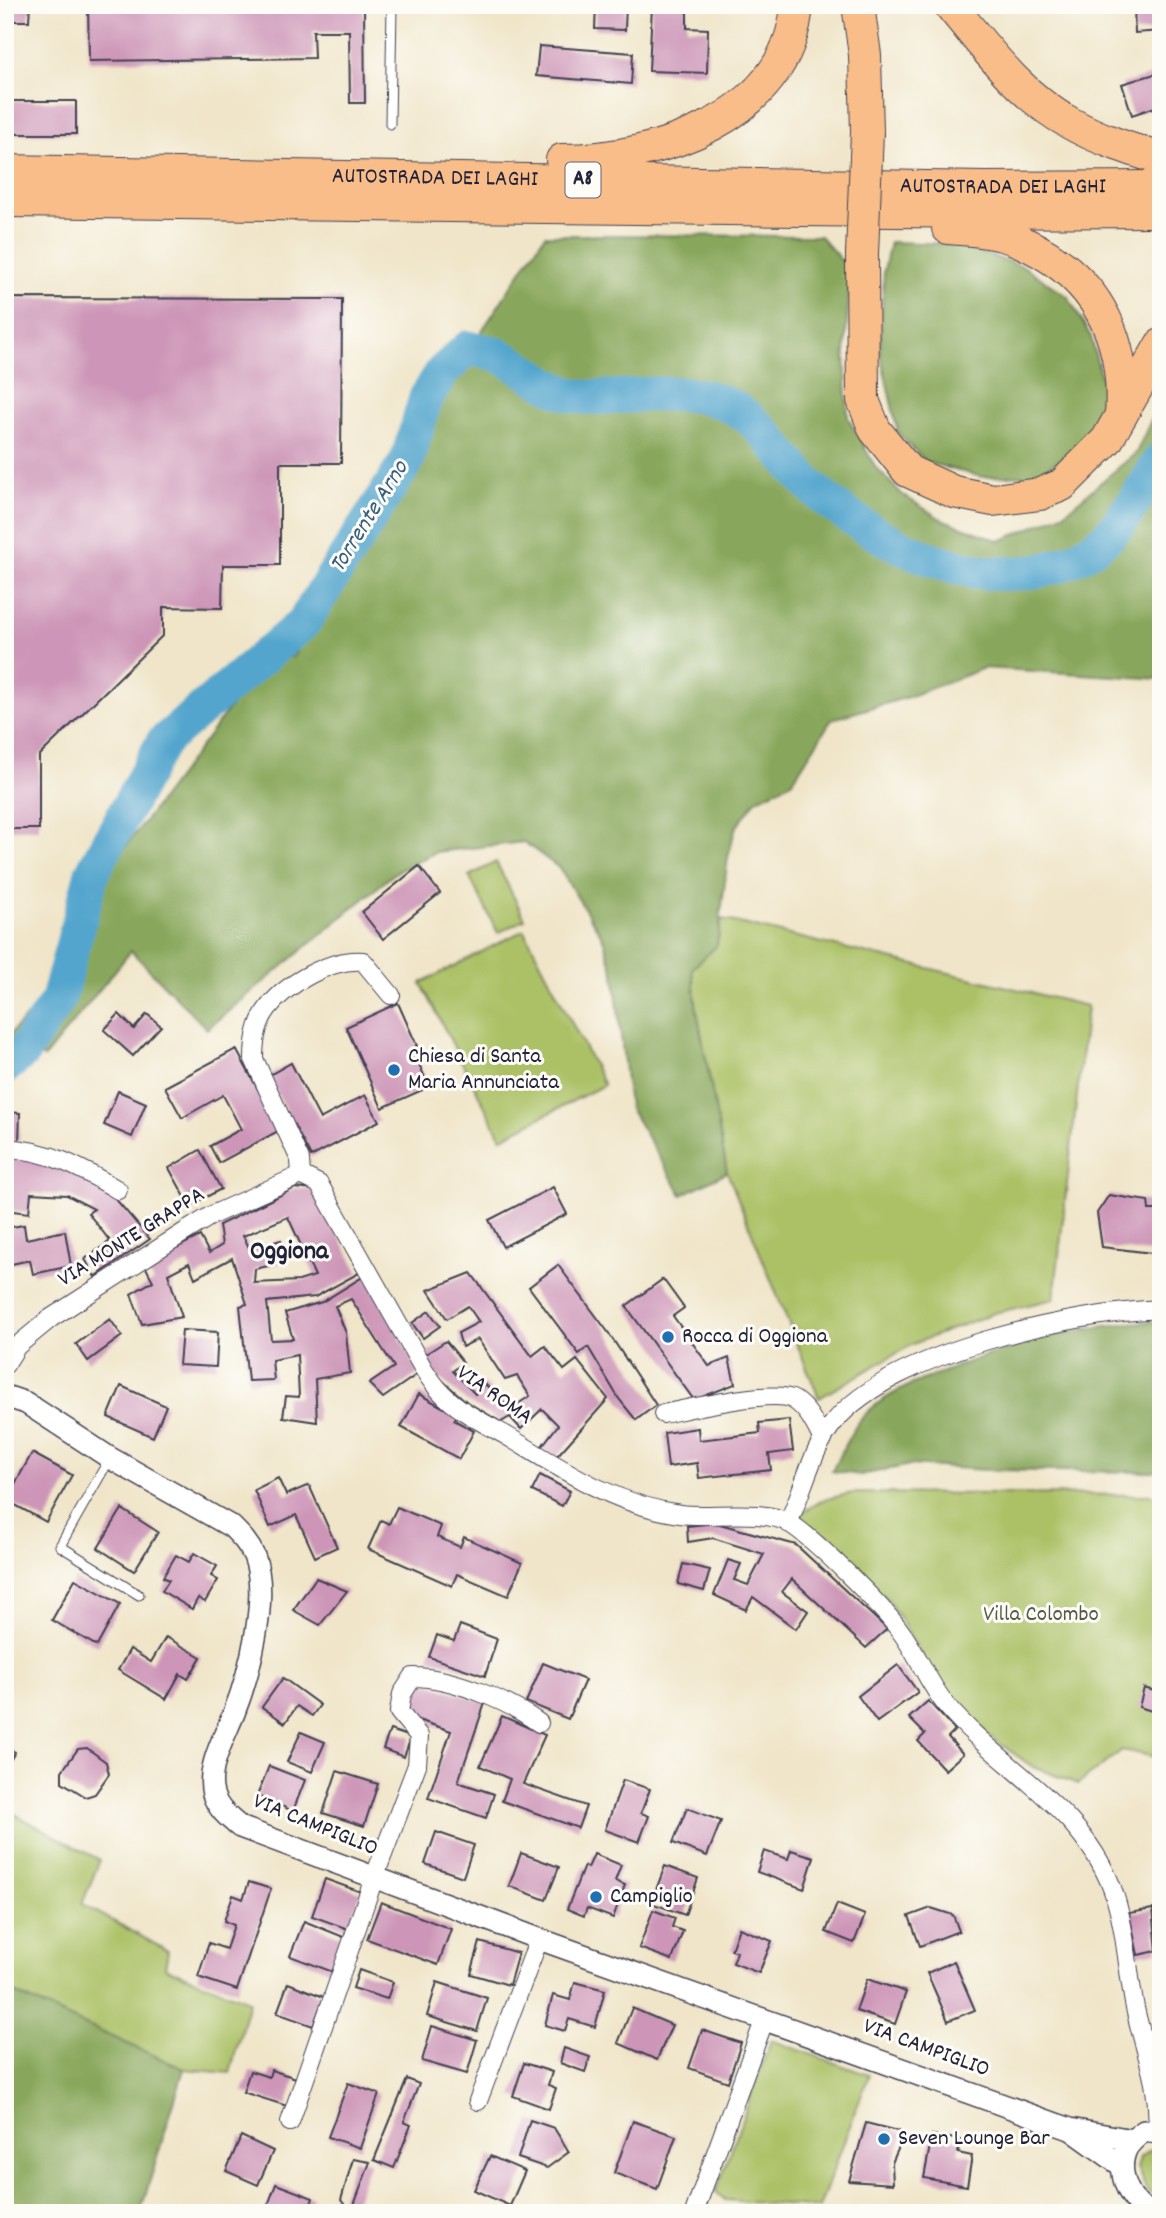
<svg xmlns="http://www.w3.org/2000/svg" width="1166" height="2218" viewBox="0 0 1166 2218" font-family="Dekko,sans-serif">
<style>
.green{fill:#acc166;stroke:#677250;stroke-width:2}
.forest{fill:#89a75b;stroke:#56644b;stroke-width:2}
.lines{fill:none;stroke-linecap:round;stroke-linejoin:round}
.river{stroke:#52a5cd;stroke-width:35}
.building{fill:#cd96b8;fill-rule:evenodd}
.service-casing{stroke:#413f50;stroke-width:11}
.minor-casing{stroke:#413f50;stroke-width:20}
.tertiary-casing{stroke:#413f50;stroke-width:24}
.motorway-casing{stroke:#413f50;stroke-width:34}
.service{stroke:#fff;stroke-width:9}
.minor{stroke:#fff;stroke-width:18}
.tertiary{stroke:#fff;stroke-width:21}
.motorway{stroke:#f8bd89;stroke-width:32}
.motorway-bridge-casing{stroke:#413f50;stroke-width:34;stroke-linecap:butt}
.motorway-bridge{stroke:#f8bd89;stroke-width:32}
.poi-dot{fill:#1f6fb2;stroke:#fdfcf7;stroke-width:2.5}
.labels{text-anchor:middle;dominant-baseline:central;stroke-width:6;stroke-linejoin:round;paint-order:stroke}
.shield{fill:#fdfcf7;stroke:#646373;stroke-width:2}
.shield-label{font-size:21px;font-weight:bold;fill:#22223b}
.street-label{font-size:23px;fill:#22223b;stroke:#fdfcf7}
.poi-label{font-size:23px;fill:#22223b;stroke:#fdfcf7;text-anchor:start}
.park-label{font-size:23px;fill:#525a4a;stroke:#fdfcf7}
.water-label{font-size:24px;font-style:italic;fill:#385d7d;stroke:#fdfcf7}
.quarter-label{font-size:26px;font-weight:bold;fill:#22223b;stroke:#fdfcf7}
</style>
<rect width="100%" height="100%" fill="#fdfcf7"/>
<filter id="ink" filterUnits="userSpaceOnUse"><feTurbulence type="fractalNoise" baseFrequency=".0143" numOctaves="2"/><feDisplacementMap in="SourceGraphic" scale="14" xChannelSelector="R" yChannelSelector="G"/><feConvolveMatrix kernelMatrix="1 2 1 2 8 2 1 2 1" color-interpolation-filters="sRGB"/></filter>
<filter id="wash" filterUnits="userSpaceOnUse"><feTurbulence type="fractalNoise" baseFrequency=".00686" numOctaves="4" result="noise"/><feDisplacementMap in="SourceGraphic" scale="28" xChannelSelector="R" yChannelSelector="G"/><feGaussianBlur stdDeviation="1.57" result="paint"/><feColorMatrix in="noise" values="0 0 0 0 0 0 0 0 0 0 0 0 0 0 0 0 0 1.4 0 .05"/><feComposite in="paint" operator="in"/></filter>
<g filter="url(#wash)">
<rect width="100%" height="100%" fill="#f0e5c9"/>
<g class="green">
<path d="M496,862l29,57 -27,14 -29,-57z"/>
<path d="M722,919l365,87 -33,293 -60,14 -81,31 -94,54 -92,-226 -30,-161 -5,-43 25,-23z"/>
<path d="M524,930l80,155 -103,53 -80,-155z"/>
<path d="M852,1493l298,2 11,3v260l-39,-8 -44,34 -45,-17 -44,-31 -46,-47 -55,-89 -81,-72 -6,-15 22,-13z"/>
<path d="M5,1809l95,51 -18,44 86,47 -3,17 84,33 -19,72 -46,-4 -179,-80z"/>
<path d="M771,2040l98,35 -50,133 -94,-8 -9,-8z"/>
<path d="M1150,2150l11,1v46l-14,-5 -10,-24 3,-11z"/>
</g>
<g class="forest">
<path d="M545,235l275,1 30,34 -5,84 3,64 28,50 27,27 38,24 59,22 63,-27 73,-61 25,-54v280l-177,-11 -76,29 -76,22 -40,63 -36,18 -21,29 -7,28 -11,88 -25,24 5,42 30,161 -45,23 -53,-88 -15,-134 -11,-35 -44,-70 -35,-26 -88,10 -40,20 -189,157 -76,-78 -87,107 -38,-20 31,-32 25,-52 61,-104 146,-195 24,2 130,-222 24,-51z"/>
<path d="M890,242l62,2 71,22 45,31 23,40 15,60 -20,47 -52,31 -52,2 -56,-15 -28,-29 -18,-81 4,-81z"/>
<path d="M1161,1321v148l-8,3 -168,-2 -75,-5 -49,10 -29,-4c11,-22 21,-47 40,-63 21,-17 47,-27 71,-36 71,-29 141,-48 218,-51z"/>
<path d="M5,1989l179,80 -44,144h-135z"/>
</g>
<g class="lines">
<path class="river" d="M5,1067l18,-15 35,-52 34,-127 71,-131 140,-119 104,-162 19,-63 16,-26 26,-24c8,2 18,3 26,5 30,12 56,41 90,44 46,3 99,-13 142,7 39,17 60,61 91,88 73,62 199,120 285,49 19,-14 45,-60 59,-82"/>
</g>
<g id="blocks">
<g class="building">
<path d="M5,5h25l-1,16h-24z"/>
<path d="M88,5h276l1,98h-15l-1,-72h-36l1,27 -225,3z"/>
<path d="M596,5h30l-1,25 -30,-1z"/>
<path d="M652,5h35v23l21,1 -1,44 -58,-2z"/>
<path d="M1134,5h27v26l-26,2z"/>
<path d="M539,46l94,7 -2,31 -95,-8z"/>
<path d="M1161,72v33l-29,10 -10,-31z"/>
<rect x="5" y="101" width="71" height="33"/>
<path d="M5,298l337,1 -1,164h-61v102h-57l-1,43 -59,-1v28l-124,121v73h-34z"/>
<path d="M419,866l21,27 -57,46 -21,-27z"/>
<path d="M398,1003l19,43 -5,2 17,39 -47,21 -36,-81z"/>
<path d="M119,1014l15,15 13,-15 14,12 -28,30 -29,-26z"/>
<path d="M236,1049l44,81 -61,33 -9,-17 31,-17 -18,-34 -41,23 -17,-31z"/>
<path d="M291,1063l29,56 45,-24 14,26 -68,36 -43,-81z"/>
<path d="M118,1091l28,12 -14,34 -28,-12z"/>
<path d="M5,1112l15,1 -1,28 -14,-1z"/>
<path d="M200,1150l21,39 -31,17 -21,-38z"/>
<path d="M5,1154l32,5 34,11 43,27 36,42 -55,38 -10,-18 25,-18 -22,-28 6,-4 -27,-14 -36,-2 -2,20 -24,-3z"/>
<path d="M553,1187l14,27 -64,33 -14,-27z"/>
<path d="M295,1188l19,2 45,83 -44,24 -48,5 4,38 22,-1 -8,-26 37,-11 44,-27 53,98 -36,25 -14,-14 25,-17 -43,-68 -16,7 11,27 4,40 -35,6 2,43 -34,-5 3,-21 13,1 -2,-42 -25,5 2,20 -26,1 -8,-75 7,-2 -15,-46 -37,20 -6,-15 -21,11 14,43 -40,7 -11,-30 22,-13 -9,-17 56,-28 9,17 13,-8 -3,-20zM288,1217l27,59 -16,5 -45,2 1,-14 30,-7 -4,-22 -31,9 -7,-13z"/>
<path d="M1109,1195l39,6 1,9h12v44l-59,-7 -5,-34z"/>
<path d="M24,1225l2,14 39,-8 6,35 -38,8 -3,-14 -23,5 -2,-37z"/>
<path d="M558,1265l50,67 48,73 -20,15 -17,-21 -31,-52 -9,7 -50,-67z"/>
<path d="M471,1273l61,83 13,-10 19,24 13,-10 31,39 -51,57 -18,-6 19,-25 -16,-16 -21,20 -11,-12 -9,5 -34,-20 -31,-27 -12,-20 22,-14 17,21 -10,9 22,23 10,-10 25,25 20,-13 -13,-20 -12,4 -27,-41 -16,8 -4,-14 21,-11 -11,-16 -21,13 -19,-29z"/>
<path d="M663,1279l21,29 -11,8 36,50 20,-8 6,26 -41,16 -68,-94z"/>
<path d="M429,1311l11,15 -17,12 -11,-15z"/>
<path d="M110,1319l12,17 -34,25 -12,-17z"/>
<path d="M182,1330l36,2 -2,35 -37,-2z"/>
<path d="M121,1386l45,20 -13,31 -45,-20z"/>
<path d="M419,1394l38,21 -3,5 20,11 -15,28 -58,-32z"/>
<path d="M789,1420l4,31 -24,3 2,16 -72,8 -2,-15 -29,4 -4,-34 34,-5 1,12 61,-7 -1,-10z"/>
<path d="M32,1453l40,22 -26,47 -40,-22z"/>
<path d="M540,1475l30,16 -8,15 -30,-15z"/>
<path d="M278,1478l8,17 23,-10 28,62 -22,10 -19,-42 -26,12 -16,-37z"/>
<path d="M397,1507l44,19 -4,11 23,10 4,-10 58,26 -14,33 -51,-22 -5,12 -84,-37 13,-29 8,4z"/>
<path d="M122,1509l36,23 -24,39 -36,-23z"/>
<path d="M716,1523l80,22 91,84 -21,19 -74,-69 -10,13 26,19 -12,18 -43,-32 -7,13 -32,-15 14,-35 13,4 -7,16 14,5 16,-31 -51,-16 -25,4 -1,-16z"/>
<path d="M194,1553l23,13 -6,10 7,4 -13,22 -7,-4 -6,11 -30,-18 7,-11 -6,-3 13,-22 13,7z"/>
<path d="M683,1564l27,6 -6,21 -26,-7z"/>
<path d="M316,1578l31,13 -27,34 -27,-15z"/>
<path d="M75,1579l45,25 -23,42 -45,-26z"/>
<path d="M460,1625l37,14 -12,37 -56,-19 8,-22 17,6z"/>
<path d="M166,1637l35,20 -13,22 -8,-5 -14,25 -48,-29 12,-21 21,13z"/>
<path d="M543,1663l42,17 -17,39 -42,-17z"/>
<path d="M898,1665l20,27 -41,30 -19,-26z"/>
<path d="M283,1678l37,27 -8,11 -15,-10 -12,17 -23,-16z"/>
<path d="M415,1679l70,24 -27,79 36,12 -8,24 -58,-20 23,-67 -48,-16z"/>
<path d="M1144,1688l17,5v21l-22,-7z"/>
<path d="M928,1701l27,29 -7,7 15,17 -18,16 -27,-29 7,-7 -16,-16z"/>
<path d="M502,1716l43,19 -22,49 63,22 -8,22 -76,-27 8,-22 -30,-13z"/>
<path d="M390,1730l21,7 -7,20 -21,-8z"/>
<path d="M301,1732l24,10 -13,30 -25,-10z"/>
<path d="M5,1746l10,6 -10,17z"/>
<path d="M87,1748l19,14 3,12 -14,20 -9,3 -24,-15v-11l16,-22z"/>
<path d="M269,1766l36,14 -12,31 -36,-15z"/>
<path d="M337,1771l41,13 -14,42 -41,-13z"/>
<path d="M623,1780l27,9 -9,24 8,3 -10,26 -34,-12z"/>
<path d="M687,1808l34,13 -14,35 -34,-13z"/>
<path d="M436,1832l38,13 -11,32 -38,-13z"/>
<path d="M791,1850l23,7 -10,32 -47,-17 7,-21 24,8z"/>
<path d="M521,1853l38,14 -13,33 -37,-14z"/>
<path d="M594,1854l27,11 -6,16 10,4 -12,33 -26,-10 -3,8 -17,-7 17,-43 4,2z"/>
<path d="M665,1866l33,12 -13,37 -34,-12z"/>
<path d="M325,1879l36,13 -13,37 -36,-13z"/>
<path d="M249,1882l22,7 -34,101 -39,-13 11,-34 17,6 8,-24 -10,-4 9,-26 10,4z"/>
<path d="M381,1902l70,27 -13,36 -71,-26z"/>
<path d="M837,1904l28,11 -11,28 -28,-11z"/>
<path d="M931,1908l22,7 6,16 -39,15 -11,-30z"/>
<path d="M1153,1909l4,42 -19,4 -9,-42z"/>
<path d="M653,1910l22,8 -3,9 11,4 -11,29 -33,-12z"/>
<path d="M304,1921l42,17 -13,34 -43,-16z"/>
<path d="M739,1928l33,13 -13,32 -26,-10 4,-11 -6,-2z"/>
<path d="M480,1942l38,11 -9,32 -38,-11z"/>
<path d="M954,1961l21,49 -27,11 -21,-48z"/>
<path d="M359,1970l34,12 -6,17 -34,-11z"/>
<path d="M867,1979l39,13 -11,32 -39,-13z"/>
<path d="M437,1982l50,16 -10,33 -50,-15z"/>
<path d="M575,1982l30,8 -10,37 -26,-8 -4,12 -20,-6 8,-30 17,5z"/>
<path d="M288,1983l36,14 -11,29 -36,-13z"/>
<path d="M632,2008l40,17 -15,35 -39,-17z"/>
<path d="M432,2026l45,14 -10,34 -45,-13z"/>
<path d="M702,2030l39,13 -13,39 -39,-14z"/>
<path d="M564,2048l26,9 -5,15 -25,-9z"/>
<path d="M524,2063l28,9 -4,13 8,3 -7,21 -36,-13z"/>
<path d="M271,2070l25,8 -9,28 -44,-14 7,-21 19,6z"/>
<path d="M407,2079l12,5 -15,38 7,3 -17,43 -20,-8z"/>
<path d="M348,2083l31,11 -19,54 -32,-11z"/>
<path d="M530,2120l24,8 15,24 -22,16 -29,-10z"/>
<path d="M633,2121l43,15 -19,53 -43,-16z"/>
<path d="M866,2123l39,10 -13,30 1,21 -44,-3z"/>
<path d="M932,2135l29,5 -3,13 14,3 -5,30 -43,-8z"/>
<path d="M241,2136l32,15 -15,34 -32,-14z"/>
<path d="M490,2156l35,15 -15,35 -36,-16z"/>
<path d="M353,2159l17,3 -19,51 -10,-13z"/>
<path d="M276,2184l37,14 -5,15h-43z"/>
</g>
</g>
</g>
<g filter="url(#ink)">
<use href="#blocks" fill-opacity="0" stroke="#413f50" stroke-width="2"/>
<g class="lines">
<g class="service-casing">
<g id="service">
<path d="M390,124l2,-119"/>
<path d="M110,1458l-50,88 79,49"/>
</g>
</g>
<g class="minor-casing">
<g id="minor">
<path d="M5,1148c44,2 76,20 113,42"/>
<path d="M301,1175l18,9 104,184c5,8 10,16 17,23 18,20 44,32 67,45 55,33 107,69 173,78 29,4 84,-6 109,9 25,15 94,84 112,109 17,23 27,51 46,74 54,63 134,100 165,182 14,38 15,81 23,120 9,42 26,80 22,124"/>
<path d="M301,1175l-1,-15 -46,-101c0,-17 3,-37 14,-51 19,-25 64,-50 95,-47l28,34"/>
<path d="M5,1365l12,-19 34,-28 132,-85 29,-18 89,-40"/>
<path d="M663,1414c24,-5 113,-26 131,-14 15,10 21,25 29,40"/>
<path d="M788,1523c15,-32 24,-75 47,-102 59,-70 237,-108 326,-112"/>
<path d="M478,2101l61,-162"/>
<path d="M290,2122l84,-244 43,-113 2,-29 -20,-24 3,-18 11,-17c39,0 95,24 126,46"/>
<path d="M694,2213l70,-192"/>
</g>
</g>
<g class="tertiary-casing">
<g id="tertiary">
<path d="M5,1396l21,7 84,55 122,69c9,9 17,17 22,29 16,40 -5,119 -20,157 -9,23 -28,55 -21,81 4,14 16,24 27,33l299,112 531,190 63,11"/>
<path d="M1072,2130l50,36"/>
<path d="M1159,2213c-27,-2 -43,-37 -34,-61 3,-9 11,-15 19,-21l17,2"/>
</g>
</g>
<g class="motorway-casing">
<g id="motorway">
<path d="M858,5l7,50 2,77"/>
<path d="M950,5c35,42 71,92 120,118 28,16 60,26 91,36"/>
<path d="M562,160c96,-1 226,-42 235,-155"/>
<path id="s1" d="M5,171l980,17 176,-1"/>
<path d="M5,201l981,11 175,-1"/>
<path d="M948,228c22,2 49,3 69,12 77,33 110,94 104,175"/>
<path d="M862,254l1,146 12,30 33,41 46,21 39,8 47,-6 22,-9 45,-45 54,-95"/>
</g>
</g>
<use href="#service" class="service"/>
<use href="#minor" class="minor"/>
<use href="#tertiary" class="tertiary"/>
<use href="#motorway" class="motorway"/>
<g class="motorway-bridge-casing">
<path id="motorway-bridge" d="M862,254l5,-122"/>
</g>
<use href="#motorway-bridge" class="motorway-bridge"/>
</g>
</g>
<g class="poi-dot">
<circle cx="394" cy="1070" r="7"/>
<circle cx="668" cy="1337" r="7"/>
<circle cx="596" cy="1897" r="7"/>
<circle cx="884" cy="2139" r="7"/>
</g>
<g class="labels">
<rect class="shield" x="565.5" y="162.5" width="35" height="35" rx="5"/>
<g class="shield-label">
<text x="583" y="180">A8</text>
</g>
<g class="street-label">
<text stroke="none"><textPath href="#s1" startOffset="430">AUTOSTRADA DEI LAGHI</textPath></text>
<text stroke="none"><textPath href="#s1" startOffset="998">AUTOSTRADA DEI LAGHI</textPath></text>
<text transform="translate(132 1238) rotate(-32)">VIA MONTE GRAPPA</text>
<text transform="translate(494 1396) rotate(35)">VIA ROMA</text>
<text transform="translate(315 1826) rotate(22)">VIA CAMPIGLIO</text>
<text transform="translate(926 2049) rotate(20)">VIA CAMPIGLIO</text>
</g>
<g class="poi-label">
<text x="408" y="1057">Chiesa di Santa<tspan x="408" dy="26">Maria Annunciata</tspan></text>
<text x="682" y="1337">Rocca di Oggiona</text>
<text x="610" y="1897">Campiglio</text>
<text x="898" y="2139">Seven Lounge Bar</text>
</g>
<g class="park-label">
<text x="1041" y="1615">Villa Colombo</text>
</g>
<g class="water-label">
<text transform="translate(370 517) rotate(-58)">Torrente Arno</text>
</g>
<g class="quarter-label">
<text x="289" y="1252">Oggiona</text>
</g>
</g>
<rect width="1166" height="2218" fill="none" stroke="#fdfcf7" stroke-width="28"/>
</svg>
